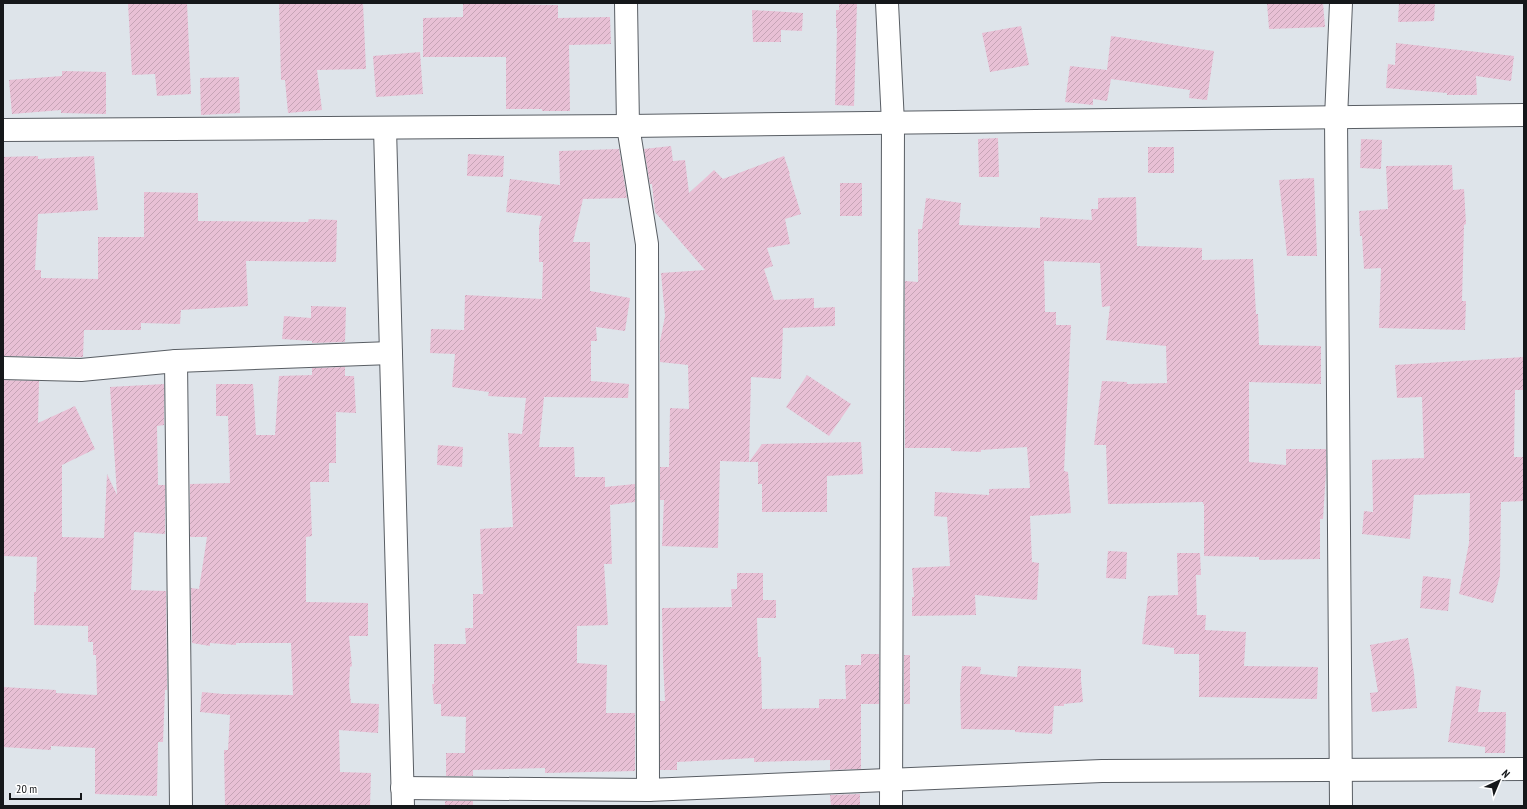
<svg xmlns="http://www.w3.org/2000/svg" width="1527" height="809" viewBox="0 0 1527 809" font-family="'PT Sans Narrow',sans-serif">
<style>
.building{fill:url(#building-hatch)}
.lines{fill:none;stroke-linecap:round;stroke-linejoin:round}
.street-casing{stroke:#595e64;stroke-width:24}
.street{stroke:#fff;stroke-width:22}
</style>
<defs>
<pattern id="building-hatch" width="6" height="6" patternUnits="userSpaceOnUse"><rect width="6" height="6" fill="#e8c0d5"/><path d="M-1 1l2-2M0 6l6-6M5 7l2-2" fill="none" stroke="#c6a4b6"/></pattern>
</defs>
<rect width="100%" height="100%" fill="#dee4ea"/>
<g class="building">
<path d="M128,3h59l4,91 -34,2 -2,-22 -23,1z"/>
<path d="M279,3h84l3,66 -49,1 5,40 -34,3 -3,-33h-4z"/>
<path d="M463,3l95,2v13l52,-1 1,27 -42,1 1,66h-28v-2h-36v-52h-83v-39l40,-1z"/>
<path d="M839,3h18l-3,103 -19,-1 2,-77h-1v-18h3z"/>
<path d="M1267,3h56l2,24 -56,2z"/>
<path d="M1399,3h36l-1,18 -36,1z"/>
<path d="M752,10l51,3 -1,18 -21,-1v12h-28z"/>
<path d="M1021,26l8,39 -39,7 -8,-39z"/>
<path d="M1111,36l103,15 -7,49 -18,-2 1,-8 -79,-11 -4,22 -14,-2v6l-28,-3 5,-36 37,4z"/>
<path d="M1396,43l118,13 -3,25 -35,-5 1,19h-30v-2l-61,-5 2,-24 7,1z"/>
<path d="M420,52l3,42 -47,3 -3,-41z"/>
<path d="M62,71l44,1v42l-45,-1v-3l-49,4 -3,-34 53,-4z"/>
<path d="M239,77l1,36 -39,2 -1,-37z"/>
<path d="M998,138l1,39h-20l-1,-38z"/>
<path d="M1361,139l21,1 -1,29 -21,-1z"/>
<path d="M671,146l2,15 12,-1 4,33 25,-23 9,9 61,-23 6,18h-1l12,40 -16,5 5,25 -23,4 6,18 -9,3 10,31 40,-2v10l21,-1v19l-52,2 -2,51 -30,-2 -2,85 -29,-1 -2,87 -56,-2 2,-46h-4v-33h9l1,-59 19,1 -1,-44 -28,-3v-20l5,-26 -4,-43 44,-3 -50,-58 -3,-28h-2l-6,-35z"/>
<rect x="1148" y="147" width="26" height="26"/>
<path d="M619,149l8,49 -44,1 -10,43h17v49l40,7 -5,33 -29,-4 1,14h-6v40l38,3 -1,14 -84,-1 -5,50h35l1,30h30v10l30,-3v18l-25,3 2,59h-8l4,61 -31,1v37l30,2 -1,48h29v58l-90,2v-5l-72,2v6h-27v-23h19l1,-36 -25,-1v-12h-7l-2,-20h2v-40h32l-1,-16h8v-34h10l-3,-65 33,-2 -5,-94 14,1 4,-36 -38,-2 1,-4 -37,-5 3,-33 -25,-1 1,-24 33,1 1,-35 77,4 1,-37h-4v-35l3,-11 -36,-4 4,-33 50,6 -1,-34z"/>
<path d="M468,154l36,2 -1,21 -36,-1z"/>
<path d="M38,156v3l56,-3 4,54 -60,4 -3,56h6v8l57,1v-42h46v-45l54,1v28l110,1 1,-3 28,1 -1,42 -90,-1 2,45 -67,4 -1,14 -39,-1v7h-57l-1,27 -80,-1v-199z"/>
<path d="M1452,165l1,25 11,-1 2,35 -2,1 -2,76h4l-1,29 -86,-2 2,-60 -17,1 -2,-33h-2l-1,-25 29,-2 -2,-43z"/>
<path d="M1314,178l3,78h-30l-8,-76z"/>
<rect x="840" y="183" width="22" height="33"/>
<path d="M1136,197l1,49 65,2v12l51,-1 3,55h2l1,31 62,1v38l-72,-2v80l37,3v-16h40v23l-3,47h-3v40l-61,1v-3l-55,-1v-52h-1v-2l-95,2 -2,-59h-12l8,-64 25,1v2l40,-1 -1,-37 -60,-6 4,-34 -8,1 -2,-44 -56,-2 1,51h11v13h15l-7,146 4,1 3,41 -41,3 2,46 7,1 -2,37 -62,-5 1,20 -64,1v-19h2l-2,-29 38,-2 -3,-49 -13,-1 1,-24 54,3v-6l41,-1 -3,-41 -46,3v2l-30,-1v-3h-46v-167l13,1v-53h4l4,-31 35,5 -2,22 81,3v-11l52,3 -1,-11h7v-11z"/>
<path d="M311,306l35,1 -1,35 -33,1v-2l-30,-2 2,-23 27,2z"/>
<path d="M1524,357v33h-9l-1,67h10v44l-23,1 -1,73 -7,28 -34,-9 10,-51 1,-50 -56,2 -4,44 -48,-5 2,-23 9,1 -1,-52 52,-2 -2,-61 -25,1 -2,-33z"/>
<path d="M345,367v9h9l2,37 -20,-1v51h-7v19h-19l2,54 -6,1v65l62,1v33h-19l3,30 -2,1 -1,19 2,17 28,1 -1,29 -39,-3 1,42 31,1 -1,33h-145l-1,-56h4l2,-35 -30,-3 2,-20 21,2 70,1 -2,-52h-55v2l-26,-2v3l-18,-3 -1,-55 8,1 8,-52h-17v-53l40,-1 -2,-67h-12v-32h37l3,51h19l4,-59 33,-1v-7z"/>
<path d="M807,375l44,29 -22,32 -43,-29z"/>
<path d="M3,380l36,1 -1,42 37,-17 20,43 -33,16v72l42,1 3,-64 10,21 -7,-108 54,-3v41l-7,1 1,59h7v49l-31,-2 -3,58 35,1 1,99h-2l-2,52h-5l-1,54 -62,-2v-46l-44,-2v4l-48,-3v-60l53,3v3l41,2 -1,-40h-3v-13h-5v-16l-54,-1v-33h2l1,-35 -34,-1z"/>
<path d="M861,442l2,32 -36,2v36h-65v-28h-4v-22h-9l13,-18z"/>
<path d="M438,445l25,2 -1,20 -25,-2z"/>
<path d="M1108,551l19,1 -1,27 -20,-1z"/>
<path d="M1177,553h23l1,22h-5l1,40h9l-1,15 41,2 -2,34 74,1 -1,32 -118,-2v-43h-25v-6l-32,-4 6,-48 30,-1z"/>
<path d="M737,573h26v27h13v18h-19l1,39h3l1,52 57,-1v-9h27l-1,-34h16v-11h18v50h-18v65l-31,1v-10l-76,2v-4l-77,4v8h-17v-69h5l-2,-40 -1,-53 70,-1 -1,-18h6z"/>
<path d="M1423,576l28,3 -3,32 -28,-3z"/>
<path d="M1408,638l6,35 3,35 -45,4 -2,-19 8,-1 -8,-47z"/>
<rect x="904" y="655" width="6" height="49"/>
<path d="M962,666l19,1 -1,7 37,3 1,-11 63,3v11l2,22 -19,2v2h-10l-2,28 -37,-2v-2l-54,-1 -1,-41z"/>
<path d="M1456,686l25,4 -3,22h28l-1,41h-20v-6l-37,-5z"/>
<path d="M860,794v12h-29l-1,-11z"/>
<rect x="445" y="801" width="28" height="5"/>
</g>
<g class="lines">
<g class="street-casing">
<g id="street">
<path d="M626,3l2,123 19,118 1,546"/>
<path d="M887,3l6,120 -2,683"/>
<path d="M385,128l18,678"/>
<path d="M3,130l625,-4 896,-11"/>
<path d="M176,361l5,445"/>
<path d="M3,368l78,2 95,-9 215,-8"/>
<path d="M402,788l246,2 454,-19 422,-2"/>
<path d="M1341,806l-5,-688 5,-115"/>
</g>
</g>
<use href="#street" class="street"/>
</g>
<rect width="1527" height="809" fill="none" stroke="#15171a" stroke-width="8"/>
<g transform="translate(1499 781) rotate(44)" stroke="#ffffff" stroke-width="3" paint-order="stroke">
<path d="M0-3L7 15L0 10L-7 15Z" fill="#15171a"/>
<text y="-6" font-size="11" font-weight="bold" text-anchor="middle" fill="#15171a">N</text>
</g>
<path d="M10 793v6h71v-6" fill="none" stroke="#15171a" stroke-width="2"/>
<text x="16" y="793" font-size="12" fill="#15171a" stroke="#ffffff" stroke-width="3" paint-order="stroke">20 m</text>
</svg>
